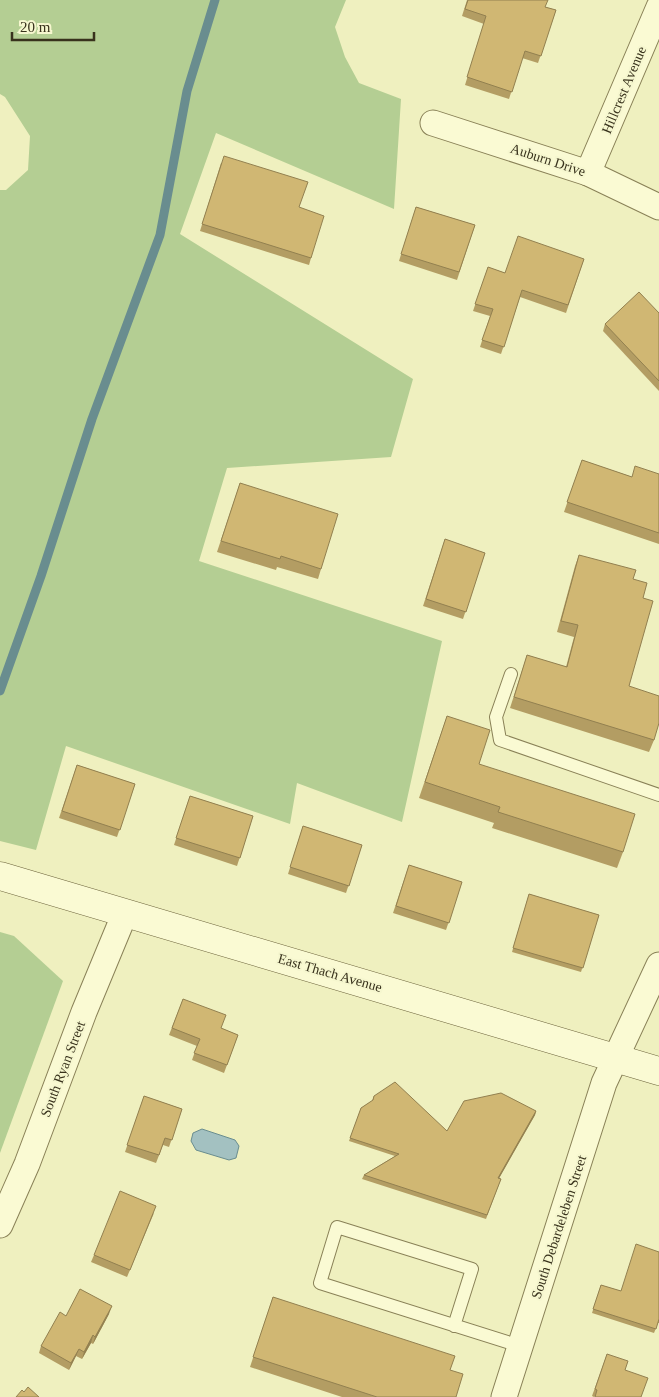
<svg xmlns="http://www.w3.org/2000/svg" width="659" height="1397" viewBox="0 0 659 1397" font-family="Georgia,serif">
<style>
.green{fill:#b4ce93}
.water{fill:#a3c1c1;stroke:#698d8f}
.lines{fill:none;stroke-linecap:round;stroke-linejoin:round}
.stream{stroke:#698d8f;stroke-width:9}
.lane-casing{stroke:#898157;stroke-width:14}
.street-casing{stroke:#898157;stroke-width:27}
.secondary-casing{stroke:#6b623a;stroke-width:29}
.lane{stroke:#fafad3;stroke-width:12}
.street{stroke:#fafad3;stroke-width:25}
.secondary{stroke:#fafad3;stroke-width:28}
.wall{fill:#b39d63}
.shaded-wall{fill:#928050}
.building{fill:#d0b773;stroke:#928050}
.labels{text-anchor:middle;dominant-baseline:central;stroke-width:4;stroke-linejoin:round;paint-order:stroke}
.street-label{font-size:14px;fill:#38321c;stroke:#f6f7cf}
</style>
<rect width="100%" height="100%" fill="#eff0bf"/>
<g class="green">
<path d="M0,0h346l-11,27 10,30 14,26 42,16 -7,110 -178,-76 -36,101 233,145 -22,78 -164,11 -28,93 243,80 -40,181 -105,-39 -7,41 -224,-78 -30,104 -36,-9v-651h6l22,-20 2,-34 -25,-39 -5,-3z"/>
<path d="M0,932l14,4 49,45 -63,172z"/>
</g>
<path class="water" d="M202,1129l33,11 4,6 -3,12 -7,2 -33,-10 -5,-9 2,-8z"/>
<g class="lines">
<path class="stream" d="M0,691l41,-115 51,-157 68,-184 27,-144 28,-91"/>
<g class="lane-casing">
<g id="lane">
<path d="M511,674l-15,43 4,23 159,55"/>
<path d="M454,1326l18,-57 -135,-42 -17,56 200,63"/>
</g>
</g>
<g class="street-casing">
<g id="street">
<path d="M433,123l155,50 71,34"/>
<path d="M588,173l71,-166"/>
<path d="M0,1225l27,-61 57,-152 41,-99"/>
<path d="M504,1397l100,-314 55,-118"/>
</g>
</g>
<g class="secondary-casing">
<path id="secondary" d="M0,876l659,195"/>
</g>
<use href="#lane" class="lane"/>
<use href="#street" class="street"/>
<use href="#secondary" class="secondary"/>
</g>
<g class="wall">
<path d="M467,0l78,7 11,3 -18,53 -16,-5 -13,41 -44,-14 19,-61 -22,-8z"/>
<path d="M221,163l78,44 12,51 -2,7 -109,-34z"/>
<path d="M416,207l59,18 -18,55 -58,-19z"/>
<path d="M584,259l-18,54 -46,-16 -19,57 -21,-7 10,-31 -17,-5 15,-44 17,6z"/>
<path d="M659,313v78l-56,-60 2,-7z"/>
<path d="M582,460l50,17 27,-3v70l-95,-32z"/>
<path d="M240,483l81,86 -3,10 -41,-12 -1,3 -59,-18z"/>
<path d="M445,539l40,14 -22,66 -40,-13z"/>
<path d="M579,555l54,24 10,19 -14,88 25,54 -5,12 -139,-44 17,-53 39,12 8,-30 -17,-5 18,-66z"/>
<path d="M447,716l32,48 144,88 -6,16 -125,-40 2,-5 -75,-25z"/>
<path d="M77,765l58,19 -18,53 -58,-19z"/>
<path d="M190,796l63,20 -16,50 -63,-21z"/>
<path d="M303,826l59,19 -16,48 -58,-19z"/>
<path d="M409,865l53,17 -16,48 -53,-17z"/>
<path d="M529,894l70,21 -18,57 -69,-20z"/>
<path d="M183,999l38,29 17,7 -14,38 -32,-13 5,-14 -28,-11z"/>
<path d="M144,1096l38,13 -13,38 -6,-2 -7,18 -31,-11z"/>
<path d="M374,1096l73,35 89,-20 -1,4 -36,63 2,1 -15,40 -124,-40 2,-4 31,-19 -46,-15 12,-33 11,-7z"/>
<path d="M154,1213l-27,64 -36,-15 3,-7z"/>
<path d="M659,1252v71h-1l-4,10 -62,-20 9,-28 20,6z"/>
<path d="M273,1297l177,73 6,27h-114l-92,-30z"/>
<path d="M109,1314l-16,30 -2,-1 -9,16 -6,-3 -7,14 -30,-17 2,-7 25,-30z"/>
<path d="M607,1354l18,16 -31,27 -2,-1z"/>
</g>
<g class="shaded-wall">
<path d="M536,1111l-1,4 -38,67 1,-4z"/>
<path d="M112,1306l-3,8 -16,30 2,-7z"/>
<path d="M93,1335l-2,8 -9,16 2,-7z"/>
<path d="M79,1349l-3,7 -7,14 2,-7z"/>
</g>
<g class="building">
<path d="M468,0h80l-3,7 11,3 -15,46 -16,-5 -13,41 -45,-15 19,-61 -21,-7z"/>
<path d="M224,156l84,26 -9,25 25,9 -13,42 -109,-34z"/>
<path d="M416,207l59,18 -16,47 -58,-18z"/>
<path d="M518,236l66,23 -16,46 -46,-15 -18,57 -22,-7 11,-31 -18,-5 13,-37 17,6z"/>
<path d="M639,292l20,21v68l-54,-57z"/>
<path d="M582,460l50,17 3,-11 24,8v59l-92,-31z"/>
<path d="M240,483l98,31 -17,55 -40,-13 -1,3 -59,-18z"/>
<path d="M445,539l40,14 -19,59 -40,-13z"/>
<path d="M579,555l57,15 -3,9 14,4 -4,15 10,3 -24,85 30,10v27l-5,17 -140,-43 13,-42 40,12 11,-42 -17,-4z"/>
<path d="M447,716l43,14 -11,34 156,50 -12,38 -125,-40 2,-5 -75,-25z"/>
<path d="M77,765l58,19 -15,46 -58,-19z"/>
<path d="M190,796l63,20 -13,42 -64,-20z"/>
<path d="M303,826l59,19 -13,41 -59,-19z"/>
<path d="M409,865l53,17 -13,41 -53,-17z"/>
<path d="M529,894l70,21 -16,53 -70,-20z"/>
<path d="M183,999l43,16 -5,13 17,7 -11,30 -33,-12 6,-14 -28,-11z"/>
<path d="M395,1082l52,49 17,-30 37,-8 35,18 -38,67 3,1 -14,36 -123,-40 35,-21 -49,-16 11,-30 12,-8 1,-4z"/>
<path d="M144,1096l38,13 -10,31 -7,-2 -6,17 -32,-10z"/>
<path d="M120,1191l36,15 -26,64 -36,-15z"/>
<path d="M636,1244l23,8v67l-3,10 -63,-20 8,-24 20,6z"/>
<path d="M80,1289l32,17 -17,31 -2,-2 -9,17 -5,-3 -8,14 -30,-17 19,-34 6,4z"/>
<path d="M273,1297l182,59 -5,14 13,4 -7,23h-79l-124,-40z"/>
<path d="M607,1354l21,7 -3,9 23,8 -7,19h-46l2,-7 -2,-1z"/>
<path d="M28,1387l11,10h-23l6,-7 2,2z"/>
</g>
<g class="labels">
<g class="street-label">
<text transform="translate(624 90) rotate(-67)">Hillcrest Avenue</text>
<text transform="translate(548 160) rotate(18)">Auburn Drive</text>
<text transform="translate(330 973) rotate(16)">East Thach Avenue</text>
<text transform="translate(63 1069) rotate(-69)">South Ryan Street</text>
<text transform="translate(559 1227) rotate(-72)">South Debardeleben Street</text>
</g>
</g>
<path d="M12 32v8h82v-8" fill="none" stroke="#38321c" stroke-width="2.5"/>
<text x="20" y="32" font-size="15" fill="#38321c" stroke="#f6f7cf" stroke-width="4" paint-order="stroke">20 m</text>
</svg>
